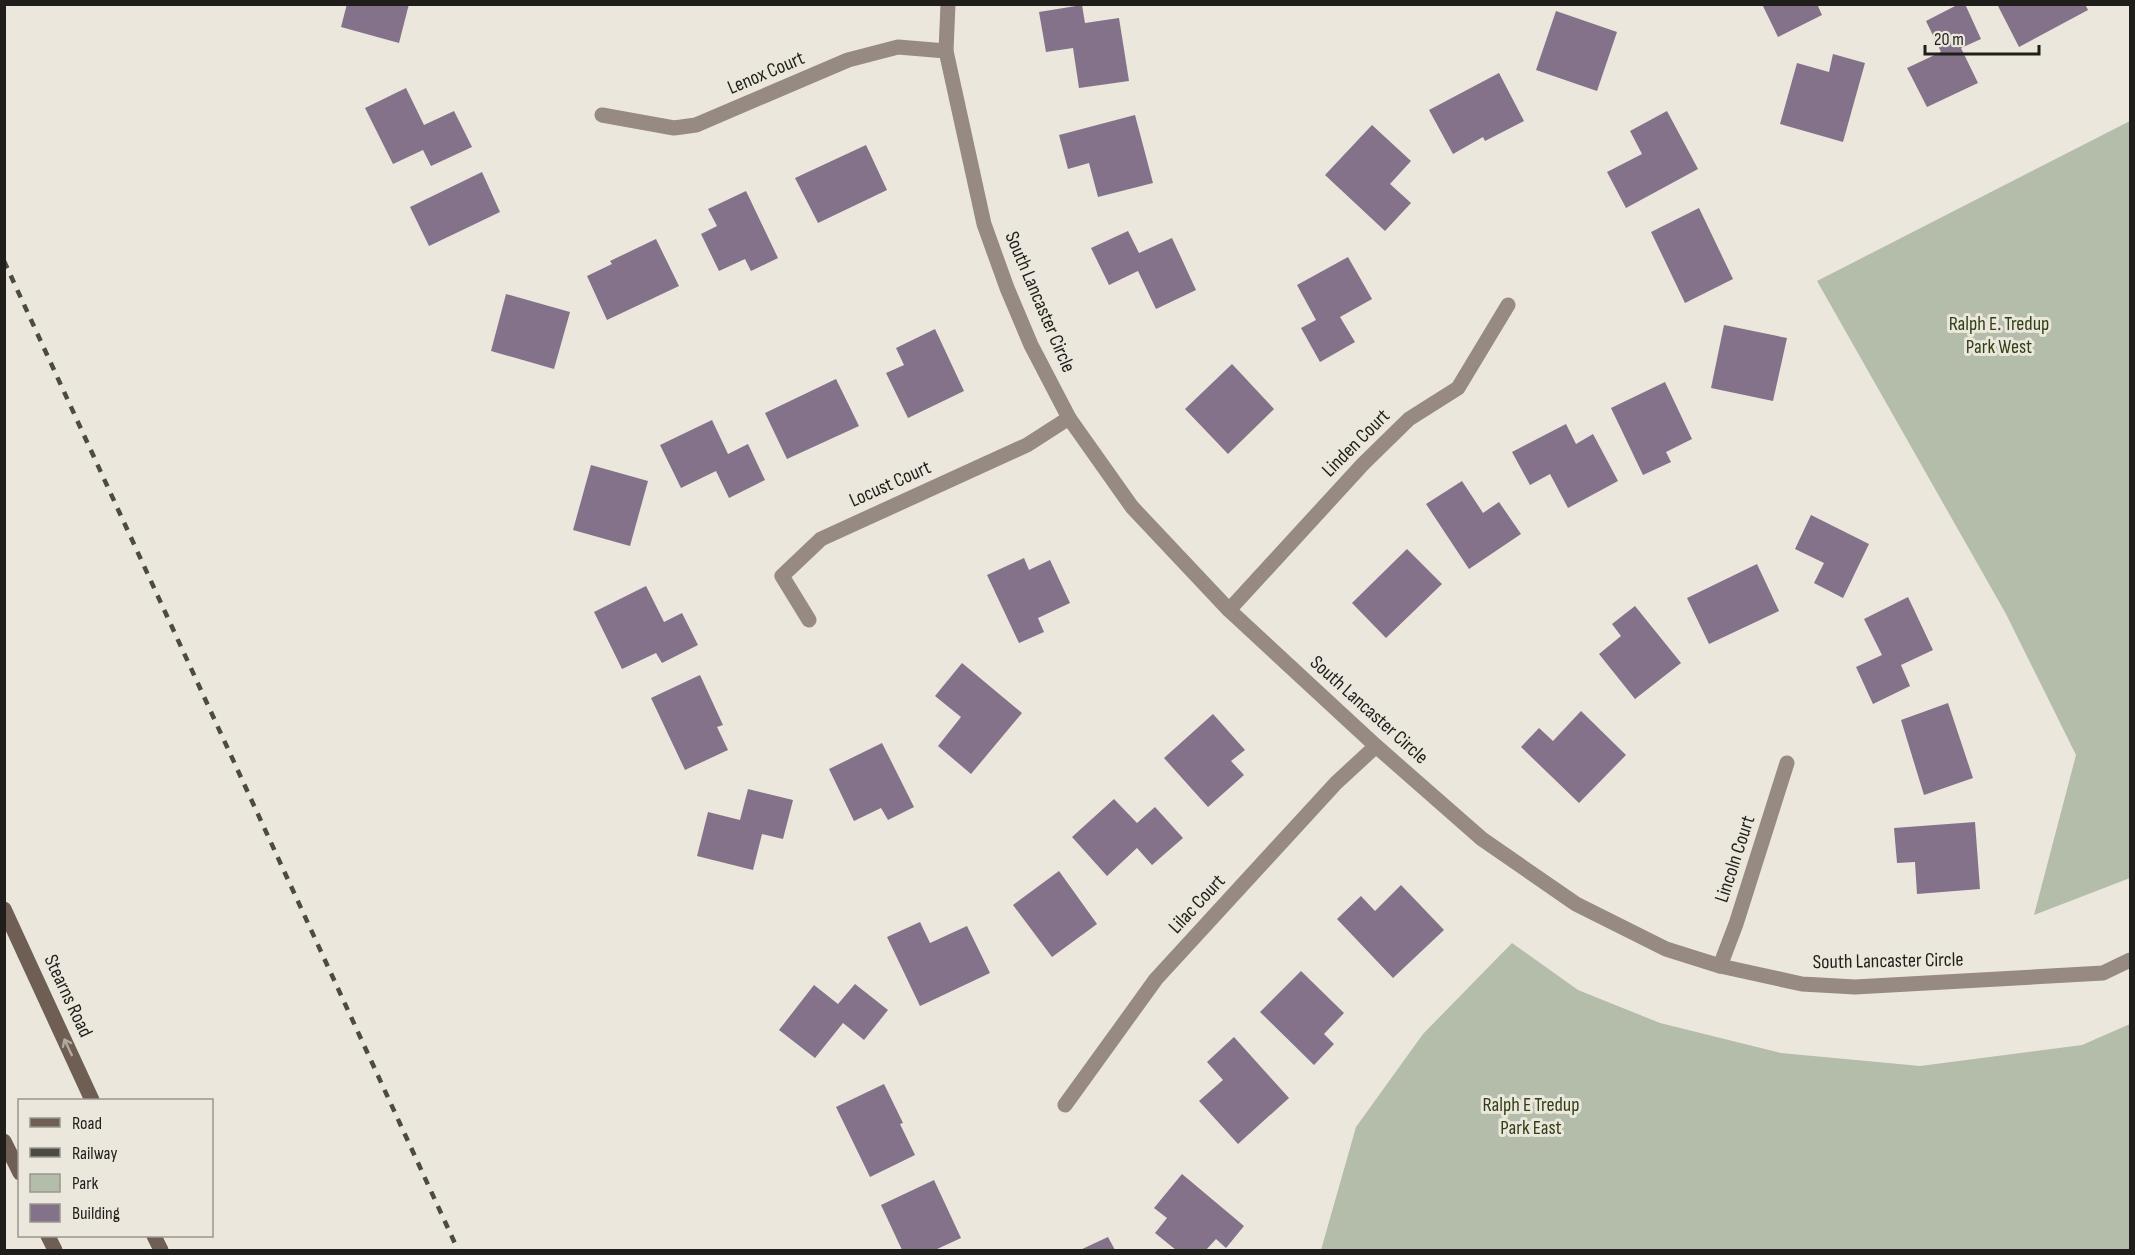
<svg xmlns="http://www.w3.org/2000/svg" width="2135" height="1255" viewBox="0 0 2135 1255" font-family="'Sofia Sans Condensed',sans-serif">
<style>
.green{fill:#b4bcaa}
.building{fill:#83728a}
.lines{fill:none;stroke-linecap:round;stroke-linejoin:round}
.street{stroke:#968a82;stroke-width:15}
.secondary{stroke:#6e5e53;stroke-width:15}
.rail{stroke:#4b4a45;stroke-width:4.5;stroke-dasharray:8 8;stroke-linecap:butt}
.oneway{stroke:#b3a99f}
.labels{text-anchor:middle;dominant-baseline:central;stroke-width:6;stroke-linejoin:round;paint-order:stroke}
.street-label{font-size:20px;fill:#1f1e1b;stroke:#ebe7dd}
.park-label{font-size:20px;fill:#304014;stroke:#ebe7dd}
</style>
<rect width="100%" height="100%" fill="#ebe7dd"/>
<g class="green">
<path d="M2130,121v757l-96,37 42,-160 -70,-141 -189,-333z"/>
<path d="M1512,943l66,47 82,33 121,30 139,13 162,-21 48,-21v226h-809l35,-123 67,-93z"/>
</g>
<g class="building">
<path d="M347,4h62l-10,39 -58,-16z"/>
<path d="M1762,4h55l5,11 -44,22z"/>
<path d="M1959,4h6l16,35 -20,9 17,35 -51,24 -20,-39 34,-16 -15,-31z"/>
<path d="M1997,4h88l3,6 -69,37z"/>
<path d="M1082,5l3,18 34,-5 10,63 -50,7 -6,-40 -27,4 -7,-40z"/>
<path d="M1556,11l61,21 -20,59 -61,-21z"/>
<path d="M1833,54l32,9 -22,79 -63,-18 17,-61 32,9z"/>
<path d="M1499,73l25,48 -39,20 -2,-4 -30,17 -24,-44z"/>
<path d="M406,88l18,37 30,-14 18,36 -41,19 -8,-16 -30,14 -28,-56z"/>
<path d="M1667,111l31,58 -72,39 -19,-36 35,-18 -12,-23z"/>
<path d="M1135,115l18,68 -55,14 -9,-34 -21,6 -9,-34z"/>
<path d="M1372,125l39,36 -21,23 21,19 -26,28 -60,-56z"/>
<path d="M866,145l21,45 -69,33 -23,-45z"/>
<path d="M482,172l18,40 -71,34 -19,-39z"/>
<path d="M746,191l32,67 -27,13 -6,-12 -26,12 -18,-37 16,-8 -9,-17z"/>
<path d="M1699,208l34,71 -48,24 -34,-71z"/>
<path d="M1128,231l11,22 33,-15 24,52 -40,19 -18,-38 -29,14 -18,-37z"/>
<path d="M656,239l23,47 -72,34 -20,-44 25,-12 -2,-3z"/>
<path d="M1348,257l24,42 -32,18 15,25 -35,20 -19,-34 15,-8 -19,-35z"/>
<path d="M506,294l64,18 -16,57 -63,-18z"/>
<path d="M1724,325l63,13 -14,63 -62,-13z"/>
<path d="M935,329l29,62 -56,27 -22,-45 18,-8 -8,-17z"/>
<path d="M1232,364l42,45 -46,45 -43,-45z"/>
<path d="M836,379l23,47 -72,33 -22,-46z"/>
<path d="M1665,382l27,57 -26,13 5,10 -28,13 -32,-67z"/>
<path d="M712,420l16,34 20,-10 17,36 -36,18 -13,-27 -35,17 -21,-43z"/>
<path d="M1566,424l10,20 17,-10 25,47 -50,27 -18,-34 -20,11 -18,-33z"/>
<path d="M591,465l57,16 -18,65 -57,-16z"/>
<path d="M1462,481l21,32 16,-11 22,32 -52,35 -43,-65z"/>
<path d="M1811,515l58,29 -26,54 -29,-15 10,-20 -29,-14z"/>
<path d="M1407,549l35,35 -56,54 -34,-35z"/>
<path d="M1024,558l5,12 21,-10 20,43 -32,15 6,14 -25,11 -32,-68z"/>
<path d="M1757,564l22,47 -70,33 -22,-46z"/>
<path d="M646,586l18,36 18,-9 16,32 -36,18 -6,-10 -34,16 -28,-57z"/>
<path d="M1908,597l25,53 -32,15 9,21 -37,18 -17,-37 26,-12 -18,-36z"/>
<path d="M1635,606l46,57 -46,36 -36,-45 22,-18 -9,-12z"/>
<path d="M962,663l60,50 -51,61 -33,-28 23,-29 -26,-21z"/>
<path d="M700,675l23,50 -6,2 11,23 -43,20 -34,-72z"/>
<path d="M1948,703l25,75 -49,17 -23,-75z"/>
<path d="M1581,711l45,44 -47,48 -58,-56 18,-19 14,13z"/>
<path d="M1213,714l32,36 -14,11 13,14 -36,32 -44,-49z"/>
<path d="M882,743l32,64 -26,13 -7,-12 -27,13 -25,-52z"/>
<path d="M748,789l45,11 -10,39 -21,-5 -9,36 -56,-14 11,-44 32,8z"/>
<path d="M1114,799l23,24 18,-16 28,31 -31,27 -15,-17 -30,28 -35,-39z"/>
<path d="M1975,822l5,67 -63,5 -2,-32 -18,1 -3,-35z"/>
<path d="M1059,871l38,53 -45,33 -39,-52z"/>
<path d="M1401,885l43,45 -51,48 -56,-59 24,-23 14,15z"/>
<path d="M920,922l10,21 37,-17 23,47 -70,33 -33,-69z"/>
<path d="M1301,971l43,42 -20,21 10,10 -20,21 -54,-53z"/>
<path d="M855,984l33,26 -24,30 -21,-17 -28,35 -36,-28 35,-45 24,19z"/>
<path d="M1234,1037l55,61 -51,46 -39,-43 24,-21 -16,-18z"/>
<path d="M884,1084l19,39 -3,1 15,31 -45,22 -34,-70z"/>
<path d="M1182,1174l62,52 -18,22 -10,-9 -10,11h-30l-21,-17 12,-15 -13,-10z"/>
<path d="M934,1180l27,58 -26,12h-33l-21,-45z"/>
<path d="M1108,1237l7,13h-35z"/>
</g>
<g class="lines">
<g class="street">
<path d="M948,4l-2,47 38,173 23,64 24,57 38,73 63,89 97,103 147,136 106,93 94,65 90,45 54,17 82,18 53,3 248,-14 27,-13"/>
<path d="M602,115l72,13 22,-3 152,-65 50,-13 48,4"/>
<path d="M1229,610l134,-146 46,-45 49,-31 50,-83"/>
<path d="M809,620l-27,-44 39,-37 206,-94 42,-27"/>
<path d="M1720,966l16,-42 51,-161"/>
<path d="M1065,1105l91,-126 180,-196 40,-37"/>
</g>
<g class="secondary">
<path d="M4,909l88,191"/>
<path d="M4,1141l16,32"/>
<path d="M48,1236l7,14"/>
<path d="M154,1236l7,14"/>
</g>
<path class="rail" d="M4,261l454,989"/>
</g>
<defs><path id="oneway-shaft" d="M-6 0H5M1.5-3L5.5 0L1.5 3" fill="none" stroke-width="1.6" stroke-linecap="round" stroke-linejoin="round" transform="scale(1.5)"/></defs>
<use class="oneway" href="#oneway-shaft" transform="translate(68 1047) rotate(-115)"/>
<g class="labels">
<g class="street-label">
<text transform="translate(766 73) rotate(-23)">Lenox Court</text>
<text transform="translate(1040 302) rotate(67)">South Lancaster Circle</text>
<text transform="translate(1356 443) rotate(-45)">Linden Court</text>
<text transform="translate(890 484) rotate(-24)">Locust Court</text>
<text transform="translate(1369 710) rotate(42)">South Lancaster Circle</text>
<text transform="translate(1735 859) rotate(-72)">Lincoln Court</text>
<text transform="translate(1197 904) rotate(-47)">Lilac Court</text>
<text transform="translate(1888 961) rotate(-1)">South Lancaster Circle</text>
<text transform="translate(68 996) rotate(65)">Stearns Road</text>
</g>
<g class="park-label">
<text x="1999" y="324">Ralph E. Tredup<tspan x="1999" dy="23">Park West</tspan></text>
<text x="1531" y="1105">Ralph E Tredup<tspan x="1531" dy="23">Park East</tspan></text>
</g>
</g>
<rect width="2135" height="1255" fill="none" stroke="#1f1e1b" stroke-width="12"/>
<rect x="18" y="1099" width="195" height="138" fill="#ebe7dd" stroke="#99978f" stroke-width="1.5"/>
<rect x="30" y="1118" width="30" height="9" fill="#6e5e53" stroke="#99978f" stroke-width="1.5"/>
<text x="72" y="1129" font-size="18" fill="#1f1e1b">Road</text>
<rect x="30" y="1148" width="30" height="9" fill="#4b4a45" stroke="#99978f" stroke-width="1.5"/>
<text x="72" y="1159" font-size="18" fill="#1f1e1b">Railway</text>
<rect x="30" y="1174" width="30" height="18" fill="#b4bcaa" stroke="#99978f" stroke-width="1.5"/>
<text x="72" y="1189" font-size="18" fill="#1f1e1b">Park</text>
<rect x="30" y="1204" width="30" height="18" fill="#83728a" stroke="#99978f" stroke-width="1.5"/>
<text x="72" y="1219" font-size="18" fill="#1f1e1b">Building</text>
<path d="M1925 45v9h114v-9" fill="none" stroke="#1f1e1b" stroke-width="3"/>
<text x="1934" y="45" font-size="18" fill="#1f1e1b" stroke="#ebe7dd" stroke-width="4.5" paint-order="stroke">20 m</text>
</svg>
